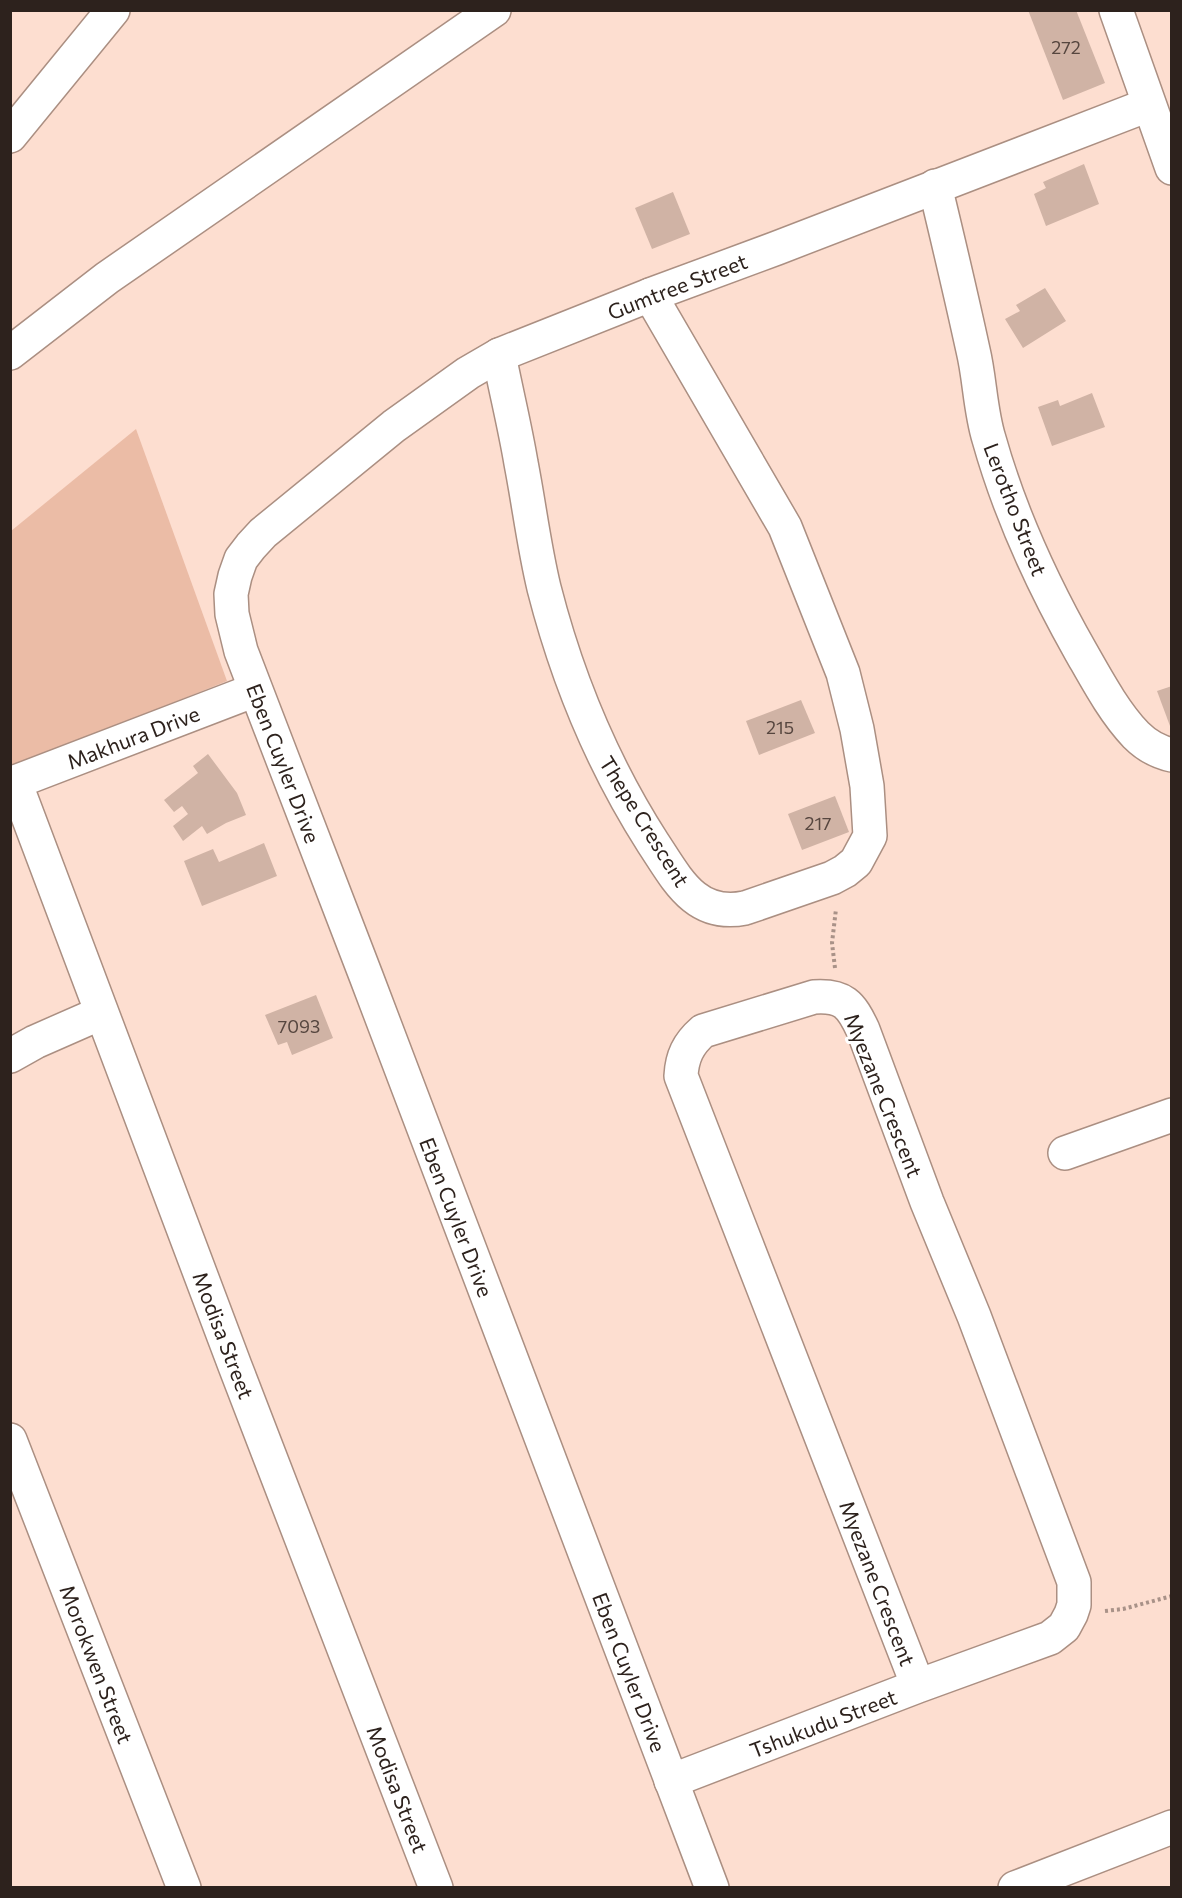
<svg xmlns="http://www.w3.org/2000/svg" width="1182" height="1898" viewBox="0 0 1182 1898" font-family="Commissioner,sans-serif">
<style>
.green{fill:#ebbca6}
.building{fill:#d0b3a5}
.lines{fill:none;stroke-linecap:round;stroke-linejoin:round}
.street-casing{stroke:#ab8f82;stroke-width:36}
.highway-casing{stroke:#ab8f82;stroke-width:36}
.path{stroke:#a99288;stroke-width:4;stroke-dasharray:3 3;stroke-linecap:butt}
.street{stroke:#fff;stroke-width:33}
.highway{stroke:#fff;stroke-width:33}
.labels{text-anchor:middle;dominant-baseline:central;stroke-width:6;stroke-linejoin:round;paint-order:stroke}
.number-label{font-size:18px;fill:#56463f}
.street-label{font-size:21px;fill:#2d221d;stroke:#fff}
</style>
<rect width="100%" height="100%" fill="#fdded0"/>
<path class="green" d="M136,429l91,252 -216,87v-237z"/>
<g class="building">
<path d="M1028,10h48l29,73 -42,17z"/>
<path d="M1084,164l15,40 -53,22 -12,-32 12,-6 -3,-6z"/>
<path d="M673,192l17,42 -38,15 -17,-41z"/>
<path d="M1045,288l21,33 -43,27 -18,-29 15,-8 -4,-6z"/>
<path d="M1092,393l13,34 -53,19 -14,-39 20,-7 2,6z"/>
<path d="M1172,686v39l-2,1 -13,-35z"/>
<path d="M801,700l14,33 -56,22 -13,-34z"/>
<path d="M208,754l29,39 9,22 -20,8 -19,11 -5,-8 -19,15 -10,-15 15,-12 -6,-8 -8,6 -10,-12 34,-27 -5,-7z"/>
<path d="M835,796l14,36 -47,18 -14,-36z"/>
<path d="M264,843l13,33 -75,30 -18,-45 29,-12 6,13z"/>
<path d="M316,995l17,43 -41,17 -5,-13 -9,3 -13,-30z"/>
</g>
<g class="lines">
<g class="street-casing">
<g id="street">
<path d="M1116,10l56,158"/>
<path d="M935,186c13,54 26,109 38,164 7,29 7,60 16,89 21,75 54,146 92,213 16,28 33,60 55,83 10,10 22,17 36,20"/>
<path d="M499,355c7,36 16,72 22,108 8,41 13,84 23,125 23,90 59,177 109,255 24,36 42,75 92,65l87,-30 13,-7 11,-9 14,-26 -3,-50 -10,-57 -14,-56 -58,-146 -135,-232"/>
<path d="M15,782l220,584 201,522"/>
<path d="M10,784l245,-94"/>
<path d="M10,1056l25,-14 66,-29"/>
<path d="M1065,1153l107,-38"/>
<path d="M10,1440l174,448"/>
<path d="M671,1781l247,-95 132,-48 14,-11 7,-13 3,-9v-23l-100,-266 -47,-114 -64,-172c-12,-26 -20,-35 -49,-33l-111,34c-15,13 -21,26 -22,45l237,610"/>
<path d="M712,1888l-346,-912 -125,-325 -9,-37 -1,-20 4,-18 6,-17 10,-13 12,-13 131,-107 74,-53 31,-18 151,-60 127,-47 371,-143"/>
<path d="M1015,1888l157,-61"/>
</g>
</g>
<g class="highway-casing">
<g id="highway">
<path d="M10,136l103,-126"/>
<path d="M10,353l97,-75 387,-268"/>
</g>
</g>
<g class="path">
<path d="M835,968l-3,-25 4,-34"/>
<path d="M1105,1611l18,-2 49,-13"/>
</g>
<use href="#street" class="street"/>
<use href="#highway" class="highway"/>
</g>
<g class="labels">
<g class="number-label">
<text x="1066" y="47">272</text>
<text x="780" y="727">215</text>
<text x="818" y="823">217</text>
<text x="299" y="1026">7093</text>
</g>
<g class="street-label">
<text transform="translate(677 286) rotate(-21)">Gumtree Street</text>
<text transform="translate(1016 509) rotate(69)">Lerotho Street</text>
<text transform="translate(133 737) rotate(-21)">Makhura Drive</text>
<text transform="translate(284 763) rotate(69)">Eben Cuyler Drive</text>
<text transform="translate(645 821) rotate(58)">Thepe Crescent</text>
<text transform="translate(884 1095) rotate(68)">Myezane Crescent</text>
<text transform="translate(457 1217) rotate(69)">Eben Cuyler Drive</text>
<text transform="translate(224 1335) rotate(69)">Modisa Street</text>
<text transform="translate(878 1583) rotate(69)">Myezane Crescent</text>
<text transform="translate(97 1664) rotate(69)">Morokwen Street</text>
<text transform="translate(630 1672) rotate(69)">Eben Cuyler Drive</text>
<text transform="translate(823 1723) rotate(-21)">Tshukudu Street</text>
<text transform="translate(398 1789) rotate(69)">Modisa Street</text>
</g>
</g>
<rect width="1182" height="1898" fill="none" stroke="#2d221d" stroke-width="24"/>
</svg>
